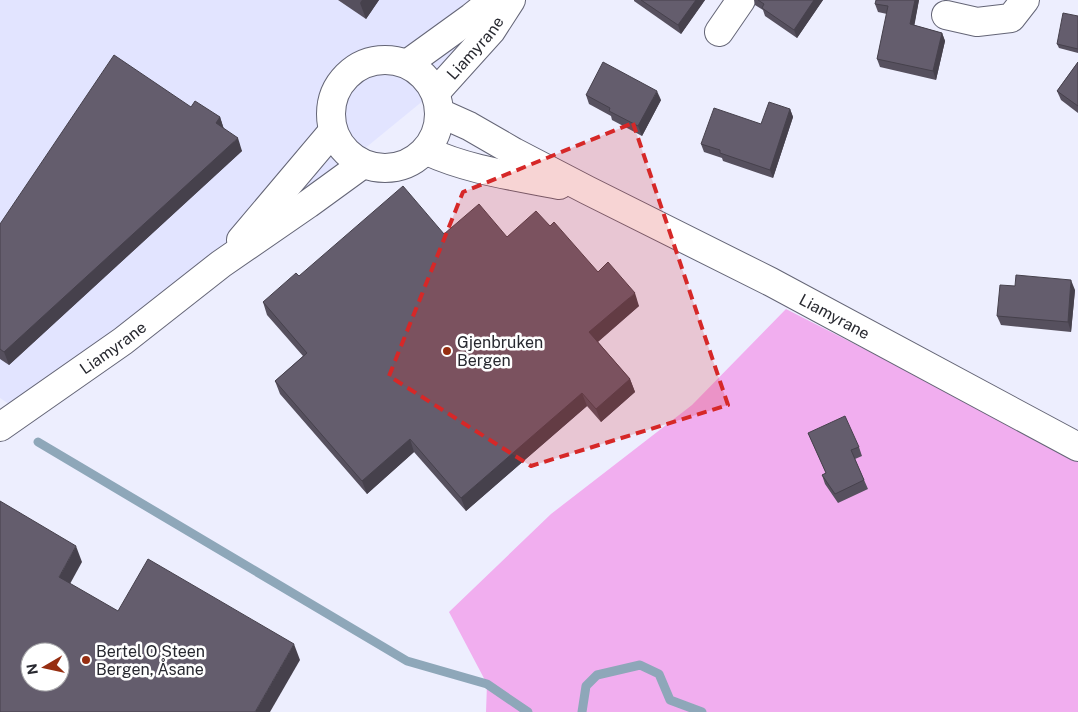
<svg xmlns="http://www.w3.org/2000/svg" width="1078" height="712" viewBox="0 0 1078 712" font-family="'Public Sans',sans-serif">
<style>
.built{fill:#e2e4ff}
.green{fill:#f1aeef}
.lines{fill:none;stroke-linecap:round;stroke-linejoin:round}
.stream{stroke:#8ea7b9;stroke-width:9}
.street-casing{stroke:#646576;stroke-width:30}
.secondary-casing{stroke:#646576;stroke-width:30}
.street{stroke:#fff;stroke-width:28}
.secondary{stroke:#fff;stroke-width:28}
.wall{fill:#56505e}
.shaded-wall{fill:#46414c}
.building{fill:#645d6d;stroke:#46414c;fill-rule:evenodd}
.marked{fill:#d62828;fill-opacity:0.2;stroke:#d62828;stroke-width:4;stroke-dasharray:10 6;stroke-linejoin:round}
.poi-dot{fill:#962e11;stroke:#fff;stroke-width:2}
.labels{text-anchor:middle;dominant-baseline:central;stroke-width:5;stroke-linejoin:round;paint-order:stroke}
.street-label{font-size:16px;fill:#282930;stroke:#fff}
.poi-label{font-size:16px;fill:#282930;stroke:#fff;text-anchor:start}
</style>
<rect width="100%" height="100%" fill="#edeefe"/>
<path class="built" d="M0,0h506l-60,82 -154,126 -277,200 -15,-10z"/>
<path class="green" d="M786,309l292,149v254h-592l1,-28 -38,-72 102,-98 141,-109z"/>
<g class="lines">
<g class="stream">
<path d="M38,442l369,219 80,23 41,28"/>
<path d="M582,712l4,-26 11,-11 43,-10 19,9 11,26 32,12"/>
</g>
<g class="street-casing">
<g id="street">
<path d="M946,15l31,7 34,-4 14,-18"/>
<path d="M719,32l22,-32"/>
</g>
</g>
<g class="secondary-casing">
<g id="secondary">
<circle cx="385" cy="114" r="54"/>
<path d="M407,64l65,-47 21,-17"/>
<path id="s1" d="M436,92l55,-61 20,-31"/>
<path id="s2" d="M440,113l29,13 45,26 73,38 184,92 307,165"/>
<path d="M427,151c41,19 87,25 132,34"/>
<path d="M241,240l92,-109"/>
<path id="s3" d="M0,427l123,-86 98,-77 87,-60 55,-40"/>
</g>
</g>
<use href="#street" class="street"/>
<use href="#secondary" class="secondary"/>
</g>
<g class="wall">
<path d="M338,0h41l-13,19z"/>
<path d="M634,0h71l-24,34 -47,-33z"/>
<path d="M754,0h69l-26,38 -32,-22 -2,-6 -8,-5z"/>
<path d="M919,0l-5,25 28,8 3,8 -9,39 -56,-13 -3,-8 10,-45 -9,-2 -3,-8z"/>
<path d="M1078,16v37l-19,-5 -2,-4z"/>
<path d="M1078,62v51l-17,-13 -4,-9z"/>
<path d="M586,95l75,5 -19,36 -30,-16 -1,-4 -22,-12z"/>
<path d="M191,107l29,10 4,12 18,22 -233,214 -9,-6v-135z"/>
<path d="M790,109l3,8 -20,61 -50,-17 -1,-3 -18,-6 -3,-8 60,-20z"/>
<path d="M550,226l48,46 41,34 -41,36 32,37 5,13 -34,30 -14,-16 -121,105 -52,-59 -47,42 -87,-100 -5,-13 28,-25 -36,-41 -4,-13 36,-26 145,-42 63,3z"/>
<path d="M1015,286l60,4 -4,42 -70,-7 -4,-9z"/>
<path d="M808,433l51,14 3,9 -7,3 13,30 -30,14 -13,-19 -3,-9 4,-2z"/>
</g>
<g class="shaded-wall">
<path d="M362,0h17l-13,19 -6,-16z"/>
<path d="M696,0h9l-24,34 -3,-9z"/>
<path d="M814,0h9l-26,38 -3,-8z"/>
<path d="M915,0h4l-6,33 -3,-9z"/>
<path d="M942,33l3,8 -9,39 -3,-9z"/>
<path d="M657,91l4,9 -19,36 -4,-10z"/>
<path d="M790,109l3,8 -20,61 -3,-8z"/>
<path d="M220,117l4,13 -8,-7z"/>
<path d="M238,138l4,13 -233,214 -5,-13z"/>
<path d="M1071,280l4,10 -4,42 -3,-10z"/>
<path d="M635,293l4,13 -45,39 -5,-13z"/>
<path d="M630,379l5,13 -34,30 -5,-13z"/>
<path d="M582,393l5,13 -121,105 -5,-13z"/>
<path d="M410,439l4,13 -47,42 -5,-13z"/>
<path d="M76,546l6,16 -17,31 -6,-16z"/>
<path d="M294,644l6,16 -30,52h-15z"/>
</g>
<g class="building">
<path d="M641,0h55l-18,25z"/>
<path d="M758,0h56l-20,30 -32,-22 2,-4z"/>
<path d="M876,0h39l-5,24 32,9 -9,38 -56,-12 11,-53 -13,-2z"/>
<path d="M1063,13l15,3v33l-21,-5z"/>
<path d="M114,55l77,52 4,-6 25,16 -4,6 22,15 -234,214 -4,-3v-125z"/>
<path d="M603,62l54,29 -19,35 -29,-15 1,-3 -24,-13z"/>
<path d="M1078,62v44l-21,-15z"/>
<path d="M769,102l21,7 -20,61 -50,-17v-3l-19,-6 13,-36 47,16z"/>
<path d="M403,186l41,48 35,-30 28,33 29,-26 14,15 4,-4 44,50 10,-10 27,31 -46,39 41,47 -34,30 -14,-16 -121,105 -51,-59 -48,42 -87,-100 32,-28 -44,-51 33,-29 3,3z"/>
<path d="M1016,275l55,5 -3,42 -71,-6 3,-31 15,1z"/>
<path d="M845,416l14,31 -8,3 13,30 -29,14 -13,-19 4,-2 -18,-40z"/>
<path d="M0,501l76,45 -17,31 59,34 30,-52 146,85 -39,68h-255zM30,652h30v30h-30z"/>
</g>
<path class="marked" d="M633,123l95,282 -197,61 -142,-90 74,-184z"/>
<g class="poi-dot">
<circle cx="447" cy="351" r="5"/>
<circle cx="86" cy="660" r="5"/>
</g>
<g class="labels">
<g class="street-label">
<text stroke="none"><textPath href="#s1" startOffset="59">Liamyrane</textPath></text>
<text stroke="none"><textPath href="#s2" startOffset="444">Liamyrane</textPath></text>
<text stroke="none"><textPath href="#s3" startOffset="138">Liamyrane</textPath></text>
</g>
<g class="poi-label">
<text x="457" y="342">Gjenbruken<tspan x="457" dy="18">Bergen</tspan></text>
<text x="96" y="651">Bertel O Steen<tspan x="96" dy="18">Bergen, Åsane</tspan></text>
</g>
</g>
<g transform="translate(45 667) rotate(261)"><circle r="24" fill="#ffffff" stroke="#a9a9ac"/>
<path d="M0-4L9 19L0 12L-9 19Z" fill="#962e11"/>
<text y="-8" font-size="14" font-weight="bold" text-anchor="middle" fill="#282930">N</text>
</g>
</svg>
